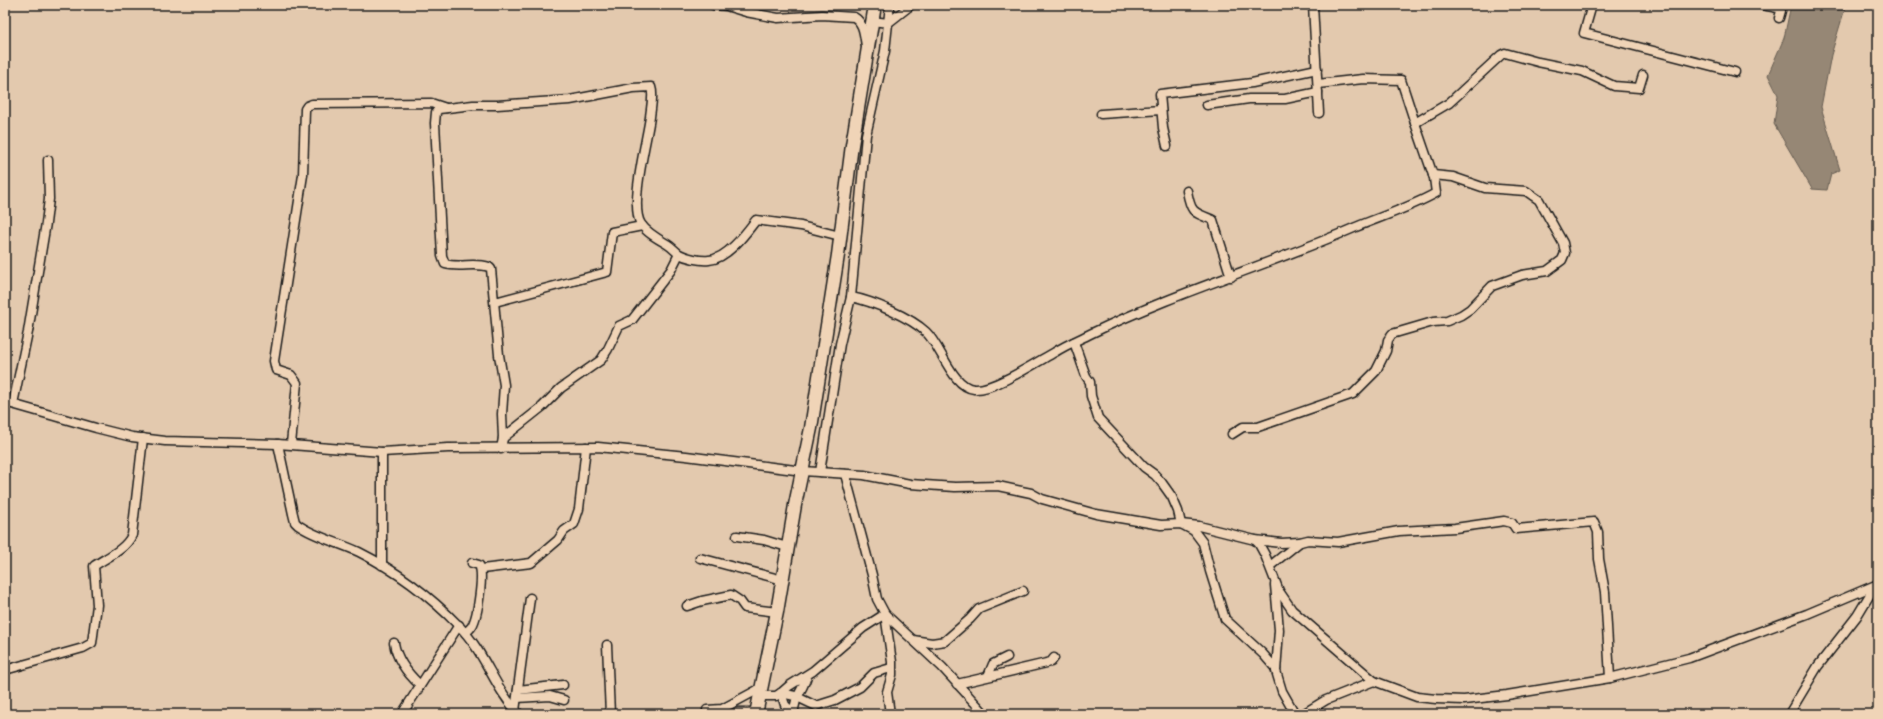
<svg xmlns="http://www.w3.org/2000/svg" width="1883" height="719" viewBox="0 0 1883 719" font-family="Pangolin,sans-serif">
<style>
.water{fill:#968775;stroke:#655c51}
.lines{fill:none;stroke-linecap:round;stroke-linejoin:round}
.minor-casing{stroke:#1c1c1c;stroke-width:11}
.highway-casing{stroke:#1c1c1c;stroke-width:15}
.minor{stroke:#f0d4b7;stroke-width:8}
.highway{stroke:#f0d4b7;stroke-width:12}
</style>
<rect width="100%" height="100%" fill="#e3c9ae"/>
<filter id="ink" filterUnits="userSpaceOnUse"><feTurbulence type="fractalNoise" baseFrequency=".025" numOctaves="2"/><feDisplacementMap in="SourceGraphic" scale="8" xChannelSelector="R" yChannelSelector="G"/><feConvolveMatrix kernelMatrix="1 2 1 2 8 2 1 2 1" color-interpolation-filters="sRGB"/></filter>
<g filter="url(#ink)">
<path class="water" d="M1791,5h55l-15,50 -10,52 19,63 -9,4 -4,16 -15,-1 -38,-65 4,-29 -10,-20 16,-37z"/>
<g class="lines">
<g class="minor-casing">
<g id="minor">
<path d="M713,5l13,1 20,6 32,6 44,-3 32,2c10,6 10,18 12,29"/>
<path d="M1313,5l6,108"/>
<path d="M1592,5l-8,28 151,39"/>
<path d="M1762,5l16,3 3,3 -2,7"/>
<path d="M872,21l16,2 23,-18"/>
<path d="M1318,84l45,-5 38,1 14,43"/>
<path d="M1207,105l42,-6h36l33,-7"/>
<path d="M1101,114l60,-4"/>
<path d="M1167,146l-4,-18 -3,-34 92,-11 65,-14"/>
<path d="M1187,191c4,22 6,21 26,29l18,57"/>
<path d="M851,297c21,4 59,20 75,35 15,14 26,55 48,57 19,2 63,-27 81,-37 11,-7 23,-12 35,-18 86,-42 179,-69 266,-107 27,-11 55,-20 80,-34l-2,-15 -19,-55 34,-20 52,-48 4,-2 33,9 44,9 32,15 25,2 4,-13"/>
<path d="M495,302l112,-30 5,-40 30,-6"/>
<path d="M1074,342l12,34 4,6 1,14 7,22 46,49 11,8 7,8 10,14 6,14 3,13 13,7 9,12 7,28 15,48 38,35 13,15"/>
<path d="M5,402l91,26 36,9 33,4 113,3 104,8 66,-4 150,-1 88,9 117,15 61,4 46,9 45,3 43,-1 33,7 11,6 54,15 65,11 20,-1 18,2 56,14 4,4 6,11 14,36 13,19 82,71"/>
<path d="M13,404l15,-72 18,-109 3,-24 -1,-39"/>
<path d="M1232,434l11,-7h15l95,-33 23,-23 10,-20 2,-11 4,-6 41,-12 14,-1 14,-6 9,-6 22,-23 30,-11 25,-4 15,-11 3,-7 -2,-10 -24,-43 -13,-9 -41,-3 -32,-11 -20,-2"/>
<path d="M503,438l39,-31 19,-19 40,-28 7,-11 11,-23 13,-6 39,-50 8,-16"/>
<path d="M278,444l15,70 2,8 3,3c17,12 42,18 61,27 38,19 71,44 100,74 26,26 35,62 60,88"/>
<path d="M291,444l6,-61 -6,-8 -15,-5 -2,-9 29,-186 2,-66 2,-3 5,-2 119,-1 15,5"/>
<path d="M501,449l2,-11 -1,-24 2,-29 -5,-30 -8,-86 -2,-2c-14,-5 -29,1 -44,-3l-3,-8 -7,-133 1,-11 3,-3 34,-4h24l73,-5 63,-12 18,-1c3,8 0,20 -1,30 -3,23 -21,89 -9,107 6,9 17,15 26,20 5,3 8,7 12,10 8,4 21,7 30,6 18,-1 37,-27 47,-40l45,6 39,10"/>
<path d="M820,472l20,-128 11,-47 15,-162 19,-84 5,-46"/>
<path d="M845,474l27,101 5,24 8,15 7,48v13l-5,17 3,22"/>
<path d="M737,536l27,4 23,7"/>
<path d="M1255,540l26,3 19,-1"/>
<path d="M700,558l83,22"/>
<path d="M382,565v-113"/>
<path d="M1270,566l30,-24 8,-2 30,2 61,-11 56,-3 49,-7 8,2 4,6 78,-7 4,10 1,27 6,33 5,86"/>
<path d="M482,569l49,-6 27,-23 6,-9 10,-7 5,-15 7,-62"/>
<path d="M1275,585l4,45 -3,41 6,20 13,23"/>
<path d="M687,606l15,-5 29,-6 9,6 5,7 32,4"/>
<path d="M466,633c2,-3 5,-5 6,-7 6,-10 12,-52 7,-61l-7,-2"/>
<path d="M913,640l19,3 13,-2 25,-22 9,-10 44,-18"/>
<path d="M394,643c3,18 14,31 26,42"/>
<path d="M607,645l3,69"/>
<path d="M5,670l78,-22 9,-5 5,-38 -3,-39c13,-9 31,-16 38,-31l11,-97"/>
<path d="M988,676l5,-12 14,-7"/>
<path d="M957,684l94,-22 3,-4"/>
<path d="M518,690l45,-5"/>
<path d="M781,693l14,3 21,10 19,-6 25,-13 14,-14 17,-5"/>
<path d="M781,693l4,12 10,9"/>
<path d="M759,696h17l5,-3 8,-7 24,-15 50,-43 22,-14 57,53 43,47"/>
<path d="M517,698l33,-2 14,4"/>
<path d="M707,710l15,-1 39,-21"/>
<path d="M515,711l15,-113"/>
<path d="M402,714l57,-89"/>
<path d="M731,714l7,-2h19"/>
<path d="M794,714c-1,-15 9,-24 13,-38"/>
<path d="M1303,714l23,-14 48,-19 43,16 19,2 28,1 43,-5 103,-17 79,-20 118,-44 71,-30"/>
<path d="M1789,714l29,-48 39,-50 18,-30"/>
</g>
</g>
<g class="highway-casing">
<path id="highway" d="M756,714l21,-102 18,-107 16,-77 27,-173 14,-110 23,-140"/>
</g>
<use href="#minor" class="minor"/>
<use href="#highway" class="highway"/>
</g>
</g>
<rect width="1883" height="719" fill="none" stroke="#f0d4b7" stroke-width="20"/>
<rect x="10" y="10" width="1863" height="699" fill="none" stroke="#1c1c1c" stroke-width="1.5" filter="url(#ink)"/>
</svg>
